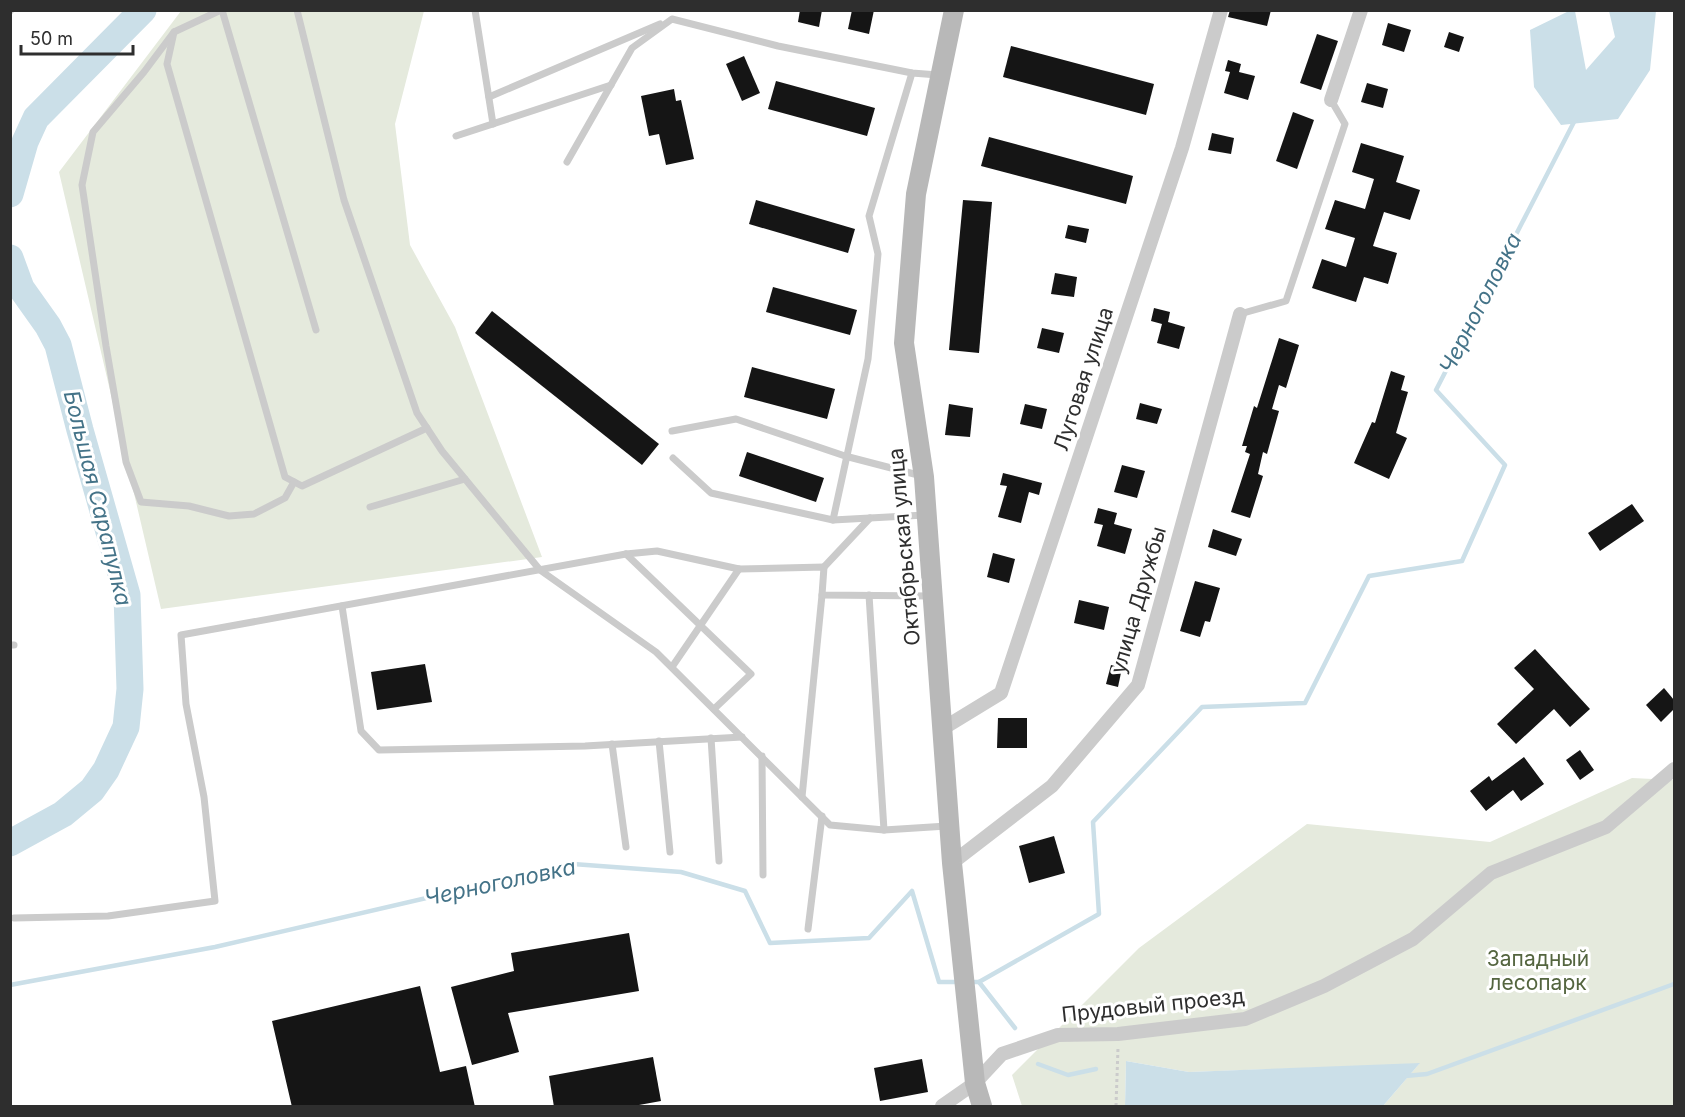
<svg xmlns="http://www.w3.org/2000/svg" width="1685" height="1117" viewBox="0 0 1685 1117" font-family="Inter,sans-serif">
<style>
.green{fill:#e5eadd}
.water{fill:#cbdfe8}
.lines{fill:none;stroke-linecap:round;stroke-linejoin:round}
.stream{stroke:#cbdfe8;stroke-width:4.5}
.river{stroke:#cbdfe8;stroke-width:27}
.building{fill:#151515}
.path{stroke:#cbcbcb;stroke-width:3;stroke-dasharray:3 3;stroke-linecap:butt}
.lane{stroke:#cbcbcb;stroke-width:7}
.street{stroke:#cbcbcb;stroke-width:14}
.secondary{stroke:#b8b8b8;stroke-width:20}
.labels{text-anchor:middle;dominant-baseline:central;stroke-width:6;stroke-linejoin:round;paint-order:stroke}
.street-label{font-size:21px;fill:#2e2e2e;stroke:#fff}
.park-label{font-size:21px;fill:#54653f;stroke:#fff}
.water-label{font-size:22px;font-style:italic;fill:#447388;stroke:#fff}
</style>
<rect width="100%" height="100%" fill="#fff"/>
<g class="green">
<path d="M181,11h243l-29,113 15,121 45,82 87,230 -381,52 -102,-437z"/>
<path d="M1632,778l42,2v326h-291l36,-42 -230,8 -63,-11 -1,45h-103l-10,-31 127,-127 168,-124 183,18z"/>
</g>
<g class="water">
<path d="M1571,10l4,1 11,59 29,-33 -6,-26h47l-6,59 -32,49 -57,6 -27,-38 -4,-57z"/>
<path d="M1126,1061l63,11 231,-9 -37,43h-258z"/>
</g>
<g class="lines">
<g class="stream">
<path d="M970,982h9l120,-68 -6,-92 109,-115 103,-4 64,-127 93,-15 43,-96 -69,-75 139,-270"/>
<path d="M979,982l36,46"/>
<path d="M10,985l205,-38 358,-83 108,8 64,19 25,52 99,-5 43,-47 27,91h19"/>
<path d="M1038,1064l30,11 28,-6"/>
<path d="M1405,1076l22,-2 247,-90"/>
</g>
<g class="river">
<path d="M10,194l15,-52 11,-24 107,-108"/>
<path d="M10,258l11,30 27,38 10,19 22,85 47,165 3,94 -4,38 -20,43 -14,20 -29,24 -53,29"/>
</g>
</g>
<g class="building">
<path d="M800,10h22l-3,17 -21,-5z"/>
<path d="M852,10h22l-5,24 -21,-5z"/>
<path d="M1230,10h41l-4,16 -39,-9z"/>
<path d="M1388,23l23,7 -7,22 -22,-7z"/>
<path d="M1449,32l15,5 -5,15 -15,-5z"/>
<path d="M1317,34l21,7 -17,49 -21,-7z"/>
<path d="M1011,46l143,38 -8,31 -143,-38z"/>
<path d="M744,56l16,37 -18,8 -16,-37z"/>
<path d="M1228,60l13,4 -2,8 16,4 -7,24 -24,-7 6,-21 -5,-1z"/>
<path d="M776,81l99,27 -8,28 -99,-27z"/>
<path d="M1367,83l21,6 -5,19 -22,-6z"/>
<path d="M674,89l2,12 5,-1 13,59 -28,6 -7,-31 -10,2 -8,-40z"/>
<path d="M1293,112l21,8 -17,49 -21,-8z"/>
<path d="M1212,133l22,5 -3,16 -23,-4z"/>
<path d="M989,137l144,39 -7,28 -145,-38z"/>
<path d="M1361,143l43,13 -8,26 24,8 -10,30 -26,-8 -11,34 24,7 -9,31 -24,-7 -8,25 -44,-14 10,-29 24,8 9,-29 -30,-9 10,-29 30,9 9,-30 -22,-7z"/>
<path d="M756,200l99,29 -7,24 -99,-29z"/>
<path d="M963,200l29,2 -13,151 -30,-3z"/>
<path d="M1068,225l21,4 -3,14 -21,-5z"/>
<path d="M1055,273l22,4 -3,20 -23,-3z"/>
<path d="M773,287l84,23 -7,25 -84,-23z"/>
<path d="M1154,308l16,4 -2,10 17,5 -6,22 -22,-6 5,-19 -11,-3z"/>
<path d="M492,311l167,133 -17,21 -167,-132z"/>
<path d="M1042,328l22,5 -5,20 -22,-5z"/>
<path d="M1279,338l20,7 -13,43 -7,-3 -7,24 7,2 -12,43 -4,-2 -5,22 5,2 -13,42 -19,-6 19,-58 -5,-2 2,-6h-5l12,-40 3,2z"/>
<path d="M752,367l83,22 -8,30 -83,-22z"/>
<path d="M1391,371l14,5 -4,14 7,2 -12,41 11,5 -18,41 -35,-16 18,-41 3,1z"/>
<path d="M1140,403l22,6 -5,15 -21,-5z"/>
<path d="M949,404l24,4 -3,29 -25,-2z"/>
<path d="M1025,404l22,5 -5,20 -22,-5z"/>
<path d="M747,452l77,26 -8,24 -77,-26z"/>
<path d="M1122,465l23,6 -8,27 -23,-6z"/>
<path d="M1003,473l39,10 -3,12 -10,-3 -8,31 -23,-6 9,-31 -7,-1z"/>
<path d="M1632,504l12,17 -44,30 -12,-18z"/>
<path d="M1098,508l19,5 -3,11 18,5 -7,25 -28,-8 6,-21 -9,-2z"/>
<path d="M1213,529l29,10 -6,17 -28,-9z"/>
<path d="M993,553l22,6 -6,24 -22,-6z"/>
<path d="M1195,581l25,7 -10,34 -5,-1 -5,16 -20,-6z"/>
<path d="M1079,600l30,7 -5,23 -30,-7z"/>
<path d="M1535,649l55,60 -20,18 -16,-18 -38,35 -19,-20 37,-35 -20,-21z"/>
<path d="M425,664l7,38 -55,8 -6,-38z"/>
<path d="M1111,665l11,3 -4,19 -12,-3z"/>
<path d="M1664,688l10,12v9l-13,13 -15,-17z"/>
<path d="M998,718h29v30h-30z"/>
<path d="M1580,750l14,20 -14,10 -14,-20z"/>
<path d="M1524,757l20,27 -23,17 -8,-11 -27,21 -16,-20 19,-15 3,5z"/>
<path d="M1054,836l11,37 -36,10 -10,-37z"/>
<path d="M629,933l10,58 -131,22 11,39 -47,13 -21,-78 63,-16 -3,-18z"/>
<path d="M420,986l20,86 26,-6 9,41h-183l-20,-86z"/>
<path d="M653,1057l8,44 -33,6h-74l-5,-31z"/>
<path d="M922,1059l6,33 -48,9 -6,-33z"/>
</g>
<g class="lines">
<path class="path" d="M1116,1106l2,-58"/>
<g class="lane">
<path d="M221,10l-47,22 -7,32 118,413 17,9 125,-58"/>
<path d="M222,10l94,320"/>
<path d="M297,10l47,190 73,213 25,38 98,119 116,82 174,173 54,5 63,-4"/>
<path d="M475,10l18,114"/>
<path d="M10,11l1,-1"/>
<path d="M174,32l-30,40 -51,60 -11,53 24,161 20,116 15,40 48,4 40,10 25,-2 31,-16 9,-16"/>
<path d="M489,97l171,-73"/>
<path d="M456,136l155,-51"/>
<path d="M567,162l65,-114 40,-29 106,27 134,27 26,2"/>
<path d="M1240,314l46,-13 59,-177 -14,-24"/>
<path d="M672,431l64,-12 109,37 77,20"/>
<path d="M673,458l38,35 122,27 92,-5"/>
<path d="M370,507l95,-28"/>
<path d="M833,520l35,-161 10,-105 -9,-38 43,-143"/>
<path d="M626,554l125,120 -37,35"/>
<path d="M824,567l46,-49"/>
<path d="M869,595l15,235"/>
<path d="M342,606l19,125 18,19 206,-4 157,-9"/>
<path d="M10,645h4"/>
<path d="M672,667l67,-98"/>
<path d="M711,738l8,123"/>
<path d="M659,741l11,111"/>
<path d="M612,744l14,103"/>
<path d="M762,756l1,119"/>
<path d="M802,797l20,-202"/>
<path d="M14,918l94,-2 107,-15 -11,-104 -18,-93 -5,-69 445,-81 31,-3 82,18 85,-2 -2,28 108,1"/>
<path d="M808,929l14,-113"/>
</g>
<g class="street">
<path d="M1331,100l30,-90"/>
<path d="M942,729l59,-36 181,-545 39,-138"/>
<path d="M952,863l100,-77 86,-101 102,-371"/>
<path d="M942,1106l33,-23 27,-29 56,-19 60,-1 127,-15 79,-33 89,-47 78,-66 115,-46 68,-58"/>
</g>
<path class="secondary" d="M954,10l-38,184 -12,149 20,134 28,386 23,220 7,23"/>
</g>
<g class="labels">
<g class="street-label">
<text transform="translate(1083 379) rotate(-72)">Луговая улица</text>
<text transform="translate(904 547) rotate(-95)">Октябрьская улица</text>
<text transform="translate(1138 600) rotate(-74)">улица Дружбы</text>
<text transform="translate(1153 1005) rotate(-6)">Прудовый проезд</text>
</g>
<g class="park-label">
<text x="1538" y="958">Западный<tspan x="1538" dy="24">лесопарк</tspan></text>
</g>
<g class="water-label">
<text transform="translate(1480 303) rotate(-63)">Черноголовка</text>
<text transform="translate(98 498) rotate(76)">Большая Сарапулка</text>
<text transform="translate(500 882) rotate(-12)">Черноголовка</text>
</g>
</g>
<rect width="1685" height="1117" fill="none" stroke="#2e2e2e" stroke-width="24"/>
<path d="M21 45v9h112v-9" fill="none" stroke="#2e2e2e" stroke-width="3"/>
<text x="30" y="45" font-size="18" fill="#2e2e2e" stroke="#ffffff" stroke-width="4.5" paint-order="stroke">50 m</text>
</svg>
